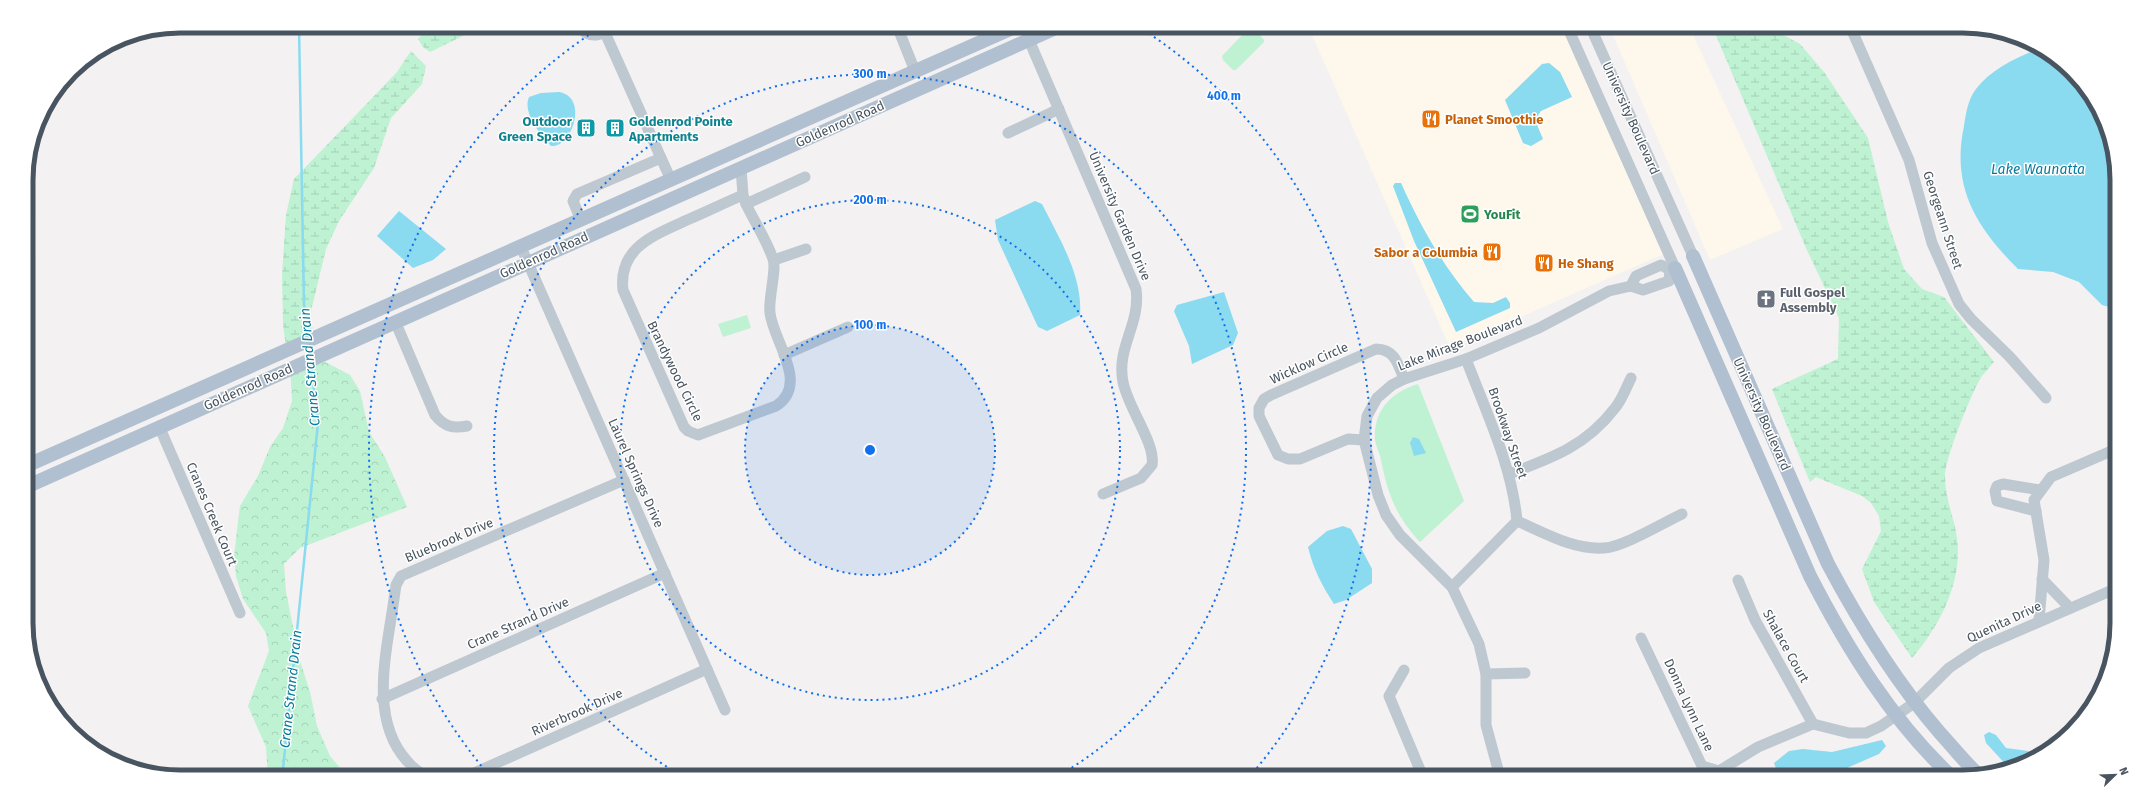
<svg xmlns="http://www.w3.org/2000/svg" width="2143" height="803" viewBox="0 0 2143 803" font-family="'Fira Sans',sans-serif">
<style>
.commercial{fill:#fdf8eb}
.forest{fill:url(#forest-crowns)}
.wetland{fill:url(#wetland-marsh)}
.green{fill:#bef2d2}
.water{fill:#8adaf0}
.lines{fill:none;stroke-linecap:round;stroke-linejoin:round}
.stream{stroke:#8adaf0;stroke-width:2.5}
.minor{stroke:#bec8d0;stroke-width:11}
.major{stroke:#b0c0d0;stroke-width:14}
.ring{fill:none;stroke:#1170ed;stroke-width:2;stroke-dasharray:2 4}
.labels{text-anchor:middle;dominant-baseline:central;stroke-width:3;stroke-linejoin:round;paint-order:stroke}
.street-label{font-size:13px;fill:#48545f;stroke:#fff}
.food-label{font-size:13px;font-weight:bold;fill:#c56008;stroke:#fff;text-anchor:start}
.culture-label{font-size:13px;font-weight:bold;fill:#0d838f;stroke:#fff;text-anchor:end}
.leisure-label{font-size:13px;font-weight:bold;fill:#27864d;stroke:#fff;text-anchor:start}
.worship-label{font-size:13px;font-weight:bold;fill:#5b616d;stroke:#fff;text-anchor:start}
.water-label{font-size:14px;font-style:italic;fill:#087c9c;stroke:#fff}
.rim{fill:none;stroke:#48545f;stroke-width:5}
.centre{fill:#1170ed;stroke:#fff;stroke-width:2}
.ring-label{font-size:12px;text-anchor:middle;font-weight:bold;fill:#1170ed;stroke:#fff;stroke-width:3;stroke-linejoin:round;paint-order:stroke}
</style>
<defs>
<pattern id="forest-crowns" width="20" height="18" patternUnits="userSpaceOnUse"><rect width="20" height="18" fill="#bef2d2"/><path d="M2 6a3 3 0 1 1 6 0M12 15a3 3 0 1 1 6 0" fill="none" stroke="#a5d1b7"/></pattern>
<pattern id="wetland-marsh" width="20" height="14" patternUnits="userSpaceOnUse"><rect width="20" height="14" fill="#bef2d2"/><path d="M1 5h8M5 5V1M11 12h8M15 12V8" fill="none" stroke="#a5d1b7"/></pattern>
</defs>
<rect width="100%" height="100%" fill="#f3f1f1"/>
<g class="commercial">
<path d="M1308,26h260l98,227 -216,95z"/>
<path d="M1609,26h80l94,203 -73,31z"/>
</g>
<path class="forest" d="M314,356l36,19 10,16 9,41 16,25 22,50 -107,41 -16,16 2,28 14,69 10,31 7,34 13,30 18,21h-80l-2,-30 -18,-41 21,-55 -3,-18 -23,-34 -7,-23 -2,-19 3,-27 3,-24 18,-30 12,-29 13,-19 9,-27 -2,-38z"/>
<g class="wetland">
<path d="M429,26h54l-53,26 -7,-5 -5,-8z"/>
<path d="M1712,26h55l33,18 24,28 44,66 20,84 16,47 18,20 22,8 50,65c-4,5 -8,9 -12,14 -10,15 -37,83 -37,100 0,22 9,41 12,62 6,43 -17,88 -45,120l-38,-56 -12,-33 19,-38 -2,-15 -8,-13 -9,-7 -46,-19 -6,5 -38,-93 66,-30 1,-41 -33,-70z"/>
<path d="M411,51l15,15 -4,18 -31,34 -17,50 -35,53 -13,28 -15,62 2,26 -27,9 -3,-21 -1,-50 4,-60 8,-36 83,-86 20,-21z"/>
</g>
<g class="green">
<path d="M1250,27l4,1 10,12v2l-28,28h-3l-10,-10 -1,-4z"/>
<path d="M747,315l4,13 -28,9 -5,-13z"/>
<path d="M1418,384l46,117 -44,41c-24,-26 -32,-47 -39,-82 -1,-7 -5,-13 -6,-20 -2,-30 17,-48 43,-56z"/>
</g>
<g class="water">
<path d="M2040,48l8,4 31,27 22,33 15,48v149l-14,-4 -23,-23 -26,-10 -35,-3c-42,-42 -67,-82 -54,-143 2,-13 4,-27 12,-37 15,-20 41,-32 64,-41z"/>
<path d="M1549,63l11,9 12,25 -31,14 -6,9 8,19 -12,7 -8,-3 -18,-43 37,-36z"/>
<path d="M559,92c30,5 13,56 -8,54 -10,-11 -29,-33 -22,-49l12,-4z"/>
<path d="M1395,183h6c20,44 41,82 73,119l19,1 13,-6 4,6v5l-54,24 -42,-91 -21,-55z"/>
<path d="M1035,201l7,3c17,34 41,72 38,111l-33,16 -9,-4 -40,-87 -3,-20z"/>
<path d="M399,211l47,38 -13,11 -20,8 -36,-32z"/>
<path d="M1224,292l14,41 -5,12 -41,19 -3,-18 -15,-35 3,-6z"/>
<path d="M1413,437l6,2 7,14 -12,3 -4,-13z"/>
<path d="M1343,526l8,3 21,40v14l-26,17 -12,4c-12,-18 -21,-36 -26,-57l19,-16z"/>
<path d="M1989,732l7,3 10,13 22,3 7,6 -25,12 -24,-26 -2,-8z"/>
<path d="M1882,740l4,6 -7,8 -53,23h-47l-5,-14 15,-12 14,-2 29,3z"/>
</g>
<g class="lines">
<g class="stream">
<path d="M299,26l5,279 4,30"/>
<path d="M280,777l3,-8 35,-346 -7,-59"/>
</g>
<g class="minor">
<path d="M578,26c8,9 16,12 26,6"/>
<path d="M602,26l59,132"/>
<path d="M897,26l18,45"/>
<path d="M1567,26l108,242 -5,2"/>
<path d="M1590,26l103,230"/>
<path d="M1850,26l59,134 23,83 27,61 12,15 39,38 36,41"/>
<path d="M1029,40l107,249c5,35 -20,58 -13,93 5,26 33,62 29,83l-11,13 -38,16"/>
<path d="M1008,133l51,-24"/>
<path d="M741,168l2,27 3,9c8,17 21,37 27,55 4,10 -5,40 -3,54 3,28 40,71 6,93l-78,29 -10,-4 -4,-4 -61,-137c-5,-43 32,-55 64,-70 19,-8 37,-17 56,-25"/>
<path d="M746,204l59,-27"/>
<path d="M581,220l-8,-19 4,-7 84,-36 10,22"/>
<path d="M521,247l204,463"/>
<path d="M774,260l32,-11"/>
<path d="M1631,286l5,-10 25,-11 9,5"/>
<path d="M395,321l40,94c9,11 17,14 32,11"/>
<path d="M784,355l64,-28"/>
<path d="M159,426l81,187"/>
<path d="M1364,440l-16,-1 -48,20h-12l-10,-4 -19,-39v-8l5,-9 7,-4 105,-46c18,0 22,14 28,30"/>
<path d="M1509,474c43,-16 77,-28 106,-66 7,-8 11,-20 16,-30"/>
<path d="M2036,511l-39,-10 -2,-10 2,-5 6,-2 37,6"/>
<path d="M1517,521c28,12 56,29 87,27 19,-1 59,-25 78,-34"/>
<path d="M2042,579l28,29"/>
<path d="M1738,580l17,40 58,104"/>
<path d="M1452,587l65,-66c-5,-56 -31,-109 -51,-162"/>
<path d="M2039,621l5,-61 -10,-60 17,-23 65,-28"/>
<path d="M1641,638l61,128 17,5 39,-24 55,-23 36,9h17l15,-7 33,-23 35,-35 30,-20 138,-60"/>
<path d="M1404,670l-15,26 34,81"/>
<path d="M1486,674l39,-1"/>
<path d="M382,699l283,-126"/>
<path d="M2053,742l12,-5"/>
<path d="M433,777c-10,-1 -18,-7 -25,-15 -40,-42 -21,-112 -14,-163l2,-14 5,-9 223,-96"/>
<path d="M457,777l15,-3 235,-105"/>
<path d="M1500,777l-14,-52v-51l-7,-30 -27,-57 -52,-52 -14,-20 -8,-20 -14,-55 3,-24 10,-18 15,-13 12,-6 62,-20 73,-31 70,-37 22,-5 12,4 26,-9 1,-11"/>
</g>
<g class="major">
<path d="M1693,256l135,308c32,60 67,117 112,169 13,14 25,30 39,42"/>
<path d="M1675,268l135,308c37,72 82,145 142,201"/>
<path d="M28,465l989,-439"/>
<path d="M28,486l1032,-460"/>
</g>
</g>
<circle cx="870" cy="450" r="125" fill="#1170ed" fill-opacity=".12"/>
<g class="ring">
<circle cx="870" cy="450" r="125"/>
<circle cx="870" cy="450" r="250"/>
<path d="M682 776A376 376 0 1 1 1058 776"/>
<path d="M489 775A501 501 0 0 1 601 27M1139 27A501 501 0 0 1 1251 775"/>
</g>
<defs>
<g id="restaurant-square" transform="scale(1)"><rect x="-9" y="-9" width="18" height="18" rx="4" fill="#e8710a" stroke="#fff"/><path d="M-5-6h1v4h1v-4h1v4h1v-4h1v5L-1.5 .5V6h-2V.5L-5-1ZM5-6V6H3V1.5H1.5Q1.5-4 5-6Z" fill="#fff"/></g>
<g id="building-square" transform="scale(1)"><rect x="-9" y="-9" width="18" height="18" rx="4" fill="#0f9aa8" stroke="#fff"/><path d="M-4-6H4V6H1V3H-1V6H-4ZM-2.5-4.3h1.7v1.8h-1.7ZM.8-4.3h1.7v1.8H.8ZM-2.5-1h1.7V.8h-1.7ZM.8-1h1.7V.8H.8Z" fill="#fff"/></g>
<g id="stadium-square" transform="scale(1)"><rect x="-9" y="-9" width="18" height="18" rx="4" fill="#2e9e5b" stroke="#fff"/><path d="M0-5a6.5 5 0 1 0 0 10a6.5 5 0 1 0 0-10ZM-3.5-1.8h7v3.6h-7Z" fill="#fff"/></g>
<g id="church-square" transform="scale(1)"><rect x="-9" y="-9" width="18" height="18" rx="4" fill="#6b7280" stroke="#fff"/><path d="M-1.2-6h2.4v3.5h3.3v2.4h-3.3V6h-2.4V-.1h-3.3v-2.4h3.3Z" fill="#fff"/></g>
</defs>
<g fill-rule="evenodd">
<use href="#restaurant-square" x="1431" y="119"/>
<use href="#building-square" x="586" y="128"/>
<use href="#building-square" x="615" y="128"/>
<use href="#stadium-square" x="1470" y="214"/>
<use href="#restaurant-square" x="1492" y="252"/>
<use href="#restaurant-square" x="1544" y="263"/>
<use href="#church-square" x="1766" y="299"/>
</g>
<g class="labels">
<g class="street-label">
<text transform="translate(1631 118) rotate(66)">University Boulevard</text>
<text transform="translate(840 124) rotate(-24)">Goldenrod Road</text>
<text transform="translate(1120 216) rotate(67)">University Garden Drive</text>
<text transform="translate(1943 220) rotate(72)">Georgeann Street</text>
<text transform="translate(544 255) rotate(-24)">Goldenrod Road</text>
<text transform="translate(1460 343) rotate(-21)">Lake Mirage Boulevard</text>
<text transform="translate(1309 363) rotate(-24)">Wicklow Circle</text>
<text transform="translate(675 371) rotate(64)">Brandywood Circle</text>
<text transform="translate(248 387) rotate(-24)">Goldenrod Road</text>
<text transform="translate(1762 414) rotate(66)">University Boulevard</text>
<text transform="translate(1508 433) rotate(71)">Brookway Street</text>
<text transform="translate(636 473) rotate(66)">Laurel Springs Drive</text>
<text transform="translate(212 514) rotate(67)">Cranes Creek Court</text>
<text transform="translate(449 540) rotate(-23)">Bluebrook Drive</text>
<text transform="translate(2004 622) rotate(-25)">Quenita Drive</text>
<text transform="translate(518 623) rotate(-24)">Crane Strand Drive</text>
<text transform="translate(1786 646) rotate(61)">Shalace Court</text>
<text transform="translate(1689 705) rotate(65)">Donna Lynn Lane</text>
<text transform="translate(577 712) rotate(-24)">Riverbrook Drive</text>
</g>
<g class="food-label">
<text x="1445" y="119">Planet Smoothie</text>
<text x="1478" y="252" text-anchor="end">Sabor a Columbia</text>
<text x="1558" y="263">He Shang</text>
</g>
<g class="culture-label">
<text x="572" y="121">Outdoor<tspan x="572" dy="15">Green Space</tspan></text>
<text x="629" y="121" text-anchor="start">Goldenrod Pointe<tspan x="629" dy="15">Apartments</tspan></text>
</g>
<g class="leisure-label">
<text x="1484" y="214">YouFit</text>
</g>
<g class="worship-label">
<text x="1780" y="292">Full Gospel<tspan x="1780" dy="15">Assembly</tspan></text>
</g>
<g class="water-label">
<text x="2038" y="169">Lake Waunatta</text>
<text transform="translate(310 367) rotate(-95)">Crane Strand Drain</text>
<text transform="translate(291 689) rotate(-84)">Crane Strand Drain</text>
</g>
</g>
<path d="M0 0H2143V803H0ZM180 33H1963A147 147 0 0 1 2110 180V623A147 147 0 0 1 1963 770H180A147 147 0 0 1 33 623V180A147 147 0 0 1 180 33Z" fill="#fff" fill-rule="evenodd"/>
<path class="rim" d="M180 33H1963A147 147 0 0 1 2110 180V623A147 147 0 0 1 1963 770H180A147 147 0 0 1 33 623V180A147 147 0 0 1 180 33Z"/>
<circle cx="870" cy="450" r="6" class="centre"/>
<g class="ring-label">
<text x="870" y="78">300 m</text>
<text x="1224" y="100">400 m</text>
<text x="870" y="204">200 m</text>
<text x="870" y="329">100 m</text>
</g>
<g transform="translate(2115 775) rotate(67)" stroke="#ffffff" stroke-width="3" paint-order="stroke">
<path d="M0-3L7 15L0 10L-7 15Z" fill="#48545f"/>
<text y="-6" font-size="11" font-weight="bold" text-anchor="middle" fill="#48545f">N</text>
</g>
</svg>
